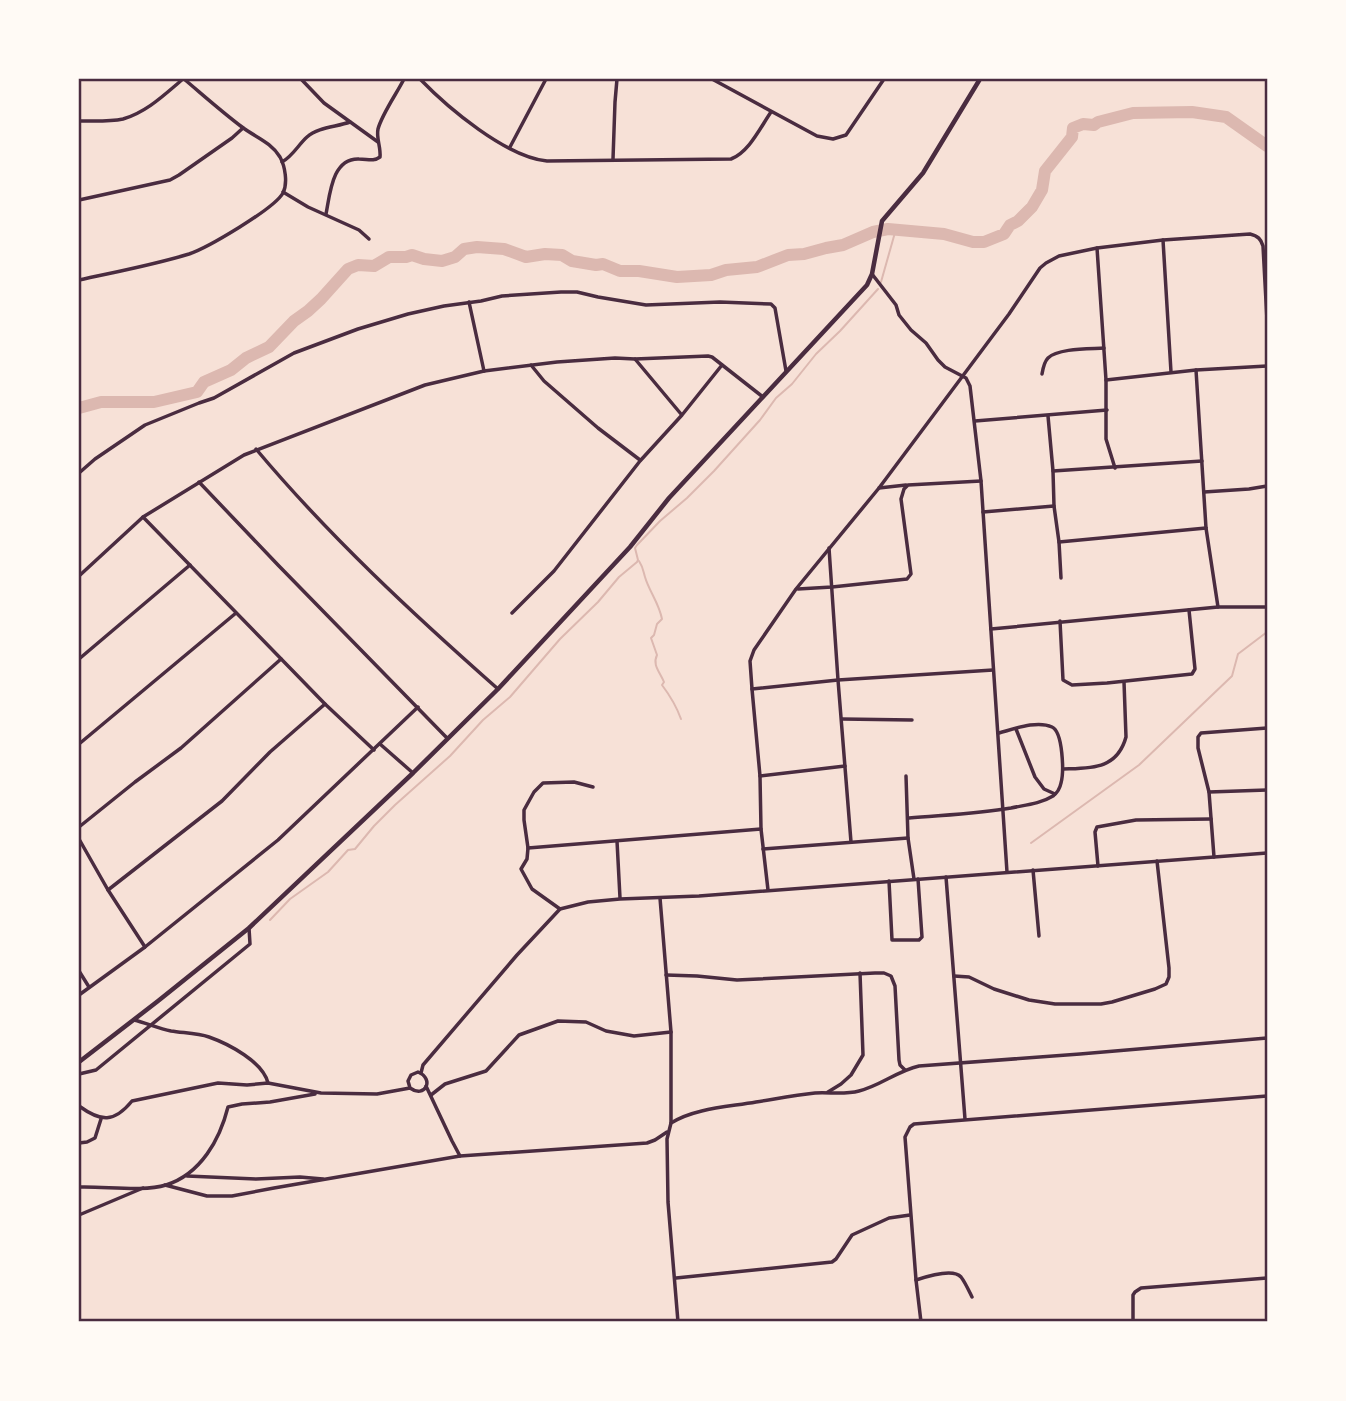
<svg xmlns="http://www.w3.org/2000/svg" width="1346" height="1401" viewBox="0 0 1346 1401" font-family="'Exo 2',sans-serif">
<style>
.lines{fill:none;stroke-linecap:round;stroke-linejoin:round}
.stream{stroke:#dcb8b0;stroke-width:2}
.river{stroke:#dcb8b0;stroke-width:12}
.minor{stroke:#4a2c40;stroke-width:3.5}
.tertiary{stroke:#4a2c40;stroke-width:4.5}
.neatline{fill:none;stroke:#4a2c40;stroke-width:2.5}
</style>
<rect width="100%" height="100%" fill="#f7e1d7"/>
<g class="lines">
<g class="stream">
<path d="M881,282l15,-53"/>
<path d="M639,561c4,6 4,9 6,16 4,14 14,26 17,42l-5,5 -3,11 -3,3 6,17c-5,10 3,17 7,27l-2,3c9,12 14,20 19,34"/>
<path d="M1031,843l108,-78 93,-89 6,-22 29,-22"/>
<path d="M270,920l20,-21 38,-27 20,-22 7,-1 19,-23 21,-21 55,-49 33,-36 27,-23 50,-58 38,-37 21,-25 18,-15 1,-2 -3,-12 2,-3 23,-24 27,-23 27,-27 46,-51 16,-22 16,-14 24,-30 24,-23 38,-42"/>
</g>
<path class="river" d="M79,408l22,-6h53l43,-10 7,-10 27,-12 15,-12 23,-11 25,-26 14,-10 13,-12 27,-30 10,-4 16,1 15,-9h17l6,-2 12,4 18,2 13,-4 9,-8 13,-2 27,2 22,8 19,-3 17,1 10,6 24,4 7,-1 17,7h19l38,6 34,-2 15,-5 31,-3 31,-12 16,-1 22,-6 17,-3 30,-13 15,-3 56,5 29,8h11l20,-8 6,-9 8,-4 14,-14 10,-17 3,-19 27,-34 1,-9 10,-4 11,1 4,-3 35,-9 59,-1 34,5 41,29"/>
<g class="minor">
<path d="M301,79l23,24 54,39"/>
<path d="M420,79c28,29 86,78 127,82l184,-2c18,-7 29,-31 40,-47"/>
<path d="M712,79l105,57 16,3 13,-4 38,-56"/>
<path d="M79,121c14,0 30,1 44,-2 24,-7 42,-25 60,-40"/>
<path d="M510,147l36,-68"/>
<path d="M613,159l2,-57 2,-23"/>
<path d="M282,162c11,-6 16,-17 25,-25 11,-10 29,-10 43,-15"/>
<path d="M283,192l25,15 51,23 10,9"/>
<path d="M79,200l91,-20 9,-5 53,-37 11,-10"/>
<path d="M326,214c4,-20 6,-56 33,-55 9,0 14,3 21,-2 1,-10 -4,-19 -2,-28 4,-15 19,-36 26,-50"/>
<path d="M1163,240l8,132"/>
<path d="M1097,248l9,132v59l9,29"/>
<path d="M872,274l24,31 3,10 12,15 15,13 12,17 7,7 21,11 4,8 11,95 26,391"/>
<path d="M79,280c36,-8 74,-15 110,-26 18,-6 85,-45 94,-61 5,-10 2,-27 -3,-36 -9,-15 -25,-20 -38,-30 -20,-15 -39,-32 -58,-48"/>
<path d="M469,302l15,69"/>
<path d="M635,359l46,55"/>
<path d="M531,365l13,16 54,47 42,32"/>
<path d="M1196,370l10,158 12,79"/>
<path d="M1042,374c1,-6 2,-12 6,-16 10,-10 42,-9 56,-10"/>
<path d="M1106,380l90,-10 71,-4"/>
<path d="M1048,416l5,55 1,35 5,36 2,36"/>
<path d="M975,421l132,-11"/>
<path d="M256,449c73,87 157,165 242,240"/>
<path d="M1053,471l149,-10"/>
<path d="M79,473l16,-14 50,-34 54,-22 15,-5 80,-45 64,-24 50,-15 36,-8 37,-5 21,-5 59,-4h16l21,5 48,8 74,-3 51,2 4,4 11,63"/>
<path d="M199,482l79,83 169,173"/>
<path d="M879,488l27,-3"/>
<path d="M1204,492l45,-3 18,-3"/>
<path d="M983,512l71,-6"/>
<path d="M143,517l182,187 49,46"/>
<path d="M1059,542l147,-14"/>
<path d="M829,548l9,132 13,162"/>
<path d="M79,576l64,-59 101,-62 181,-70 59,-14 73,-9 58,-4 20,1 73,-3 4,1 51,40"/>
<path d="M798,589l34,-2 75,-8 4,-5 -10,-75 3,-10 4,-4 73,-4"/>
<path d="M512,613l42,-42 86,-110 42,-46 40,-50"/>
<path d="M1060,621l3,59 9,5 35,-2 85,-9 3,-5 -6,-59"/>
<path d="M991,629l227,-22h49"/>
<path d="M79,659l111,-94"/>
<path d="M752,689l86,-9 155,-10"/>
<path d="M842,719l70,1"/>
<path d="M1016,729l19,48 9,12 11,5"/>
<path d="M79,744l157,-131"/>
<path d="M380,744l33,29"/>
<path d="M1063,769c27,-1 54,1 63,-32l-2,-55"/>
<path d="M760,776l85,-10"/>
<path d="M906,776l2,62 6,41"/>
<path d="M1209,792l58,-2"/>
<path d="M909,818c34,-3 68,-4 102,-10 14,-3 29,-4 42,-12 4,-3 7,-8 8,-13 3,-11 2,-51 -9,-56 -15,-7 -38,2 -53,6"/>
<path d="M79,827l56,-45 46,-34 100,-89"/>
<path d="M79,839l29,51 37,57"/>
<path d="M617,841l3,57"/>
<path d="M528,848l233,-19"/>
<path d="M763,849l145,-11"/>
<path d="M1214,857l-5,-65 -11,-44v-11l3,-4 66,-5"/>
<path d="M1098,866l-3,-34 2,-5 39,-7 75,-1"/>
<path d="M1033,870l6,66"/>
<path d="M946,877l19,242"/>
<path d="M889,881l3,59h27l3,-3 -4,-58"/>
<path d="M108,890l114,-89 48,-49 55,-48"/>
<path d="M768,890l-7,-61 -1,-53 -8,-87 -2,-28 4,-11 42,-61 83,-101 130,-174 31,-46 6,-5 13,-7 38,-8 66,-8 87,-6c8,2 11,5 13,12l4,74"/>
<path d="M660,898l11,134v91"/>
<path d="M560,909l-28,-20 -11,-20 6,-10 1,-11 -4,-28v-10l10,-18 9,-9 31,-1 19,5"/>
<path d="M79,971l10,16"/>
<path d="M666,975l31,1 40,4 138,-7h9l7,3 4,10 4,74 1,5 5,5"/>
<path d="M954,976l15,1 25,12 35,11 26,4h46l11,-2 43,-13 11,-5 3,-7v-9l-12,-107"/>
<path d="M79,995l66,-48 133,-107 140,-133"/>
<path d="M134,1020c12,3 24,8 37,11 12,2 26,2 38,6 20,7 54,25 59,46"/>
<path d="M421,1073l2,-8 94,-110 43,-46 28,-7 32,-3 79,-3 568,-43"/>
<path d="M79,1074l17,-4 154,-126 -1,-16"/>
<path d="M426,1086l26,55 8,15"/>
<path d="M828,1092l13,-8 10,-9 12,-20 -3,-82"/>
<path d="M431,1095l14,-11 41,-13 33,-36 39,-14 28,1 20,9 28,5 37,-4"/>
<path d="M79,1106c22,16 35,17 53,-5l86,-18 29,2 21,-2 53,10 56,1 33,-6c15,11 25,-9 8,-16l-7,3 -3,6 2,7"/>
<path d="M79,1143l8,-1 8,-4 6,-19"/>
<path d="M187,1176l69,3 44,-2 23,2"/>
<path d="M165,1185l42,11h25l42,-8 186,-32 187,-13 8,-3 12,-8"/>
<path d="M79,1187c26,-1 64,5 87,-2 35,-11 54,-46 62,-78l14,-3 28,-2 45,-8"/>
<path d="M79,1215l64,-27"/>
<path d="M676,1278l156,-16 4,-3 16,-24 37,-17 21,-3"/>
<path d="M916,1280c9,-3 37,-12 45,-3 4,5 8,14 11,20"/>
<path d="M678,1322l-10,-120 -1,-63 4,-16c24,-15 57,-16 85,-21 19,-3 39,-7 59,-9 15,-1 29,2 44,-2 21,-5 38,-20 60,-25l161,-12 187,-16"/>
<path d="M921,1322l-5,-42 -11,-143 5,-10 4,-3 353,-28"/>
<path d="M1133,1322v-27l2,-3 6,-4 126,-10"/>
</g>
<path class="tertiary" d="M79,1062l79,-61 91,-73 164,-155 85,-84 132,-142 39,-49 198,-213 5,-11 10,-53 41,-48 57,-94"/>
</g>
<rect width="1346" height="1401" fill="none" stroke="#fffaf5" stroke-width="161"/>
<rect x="80" y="80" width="1186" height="1240" class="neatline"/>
</svg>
